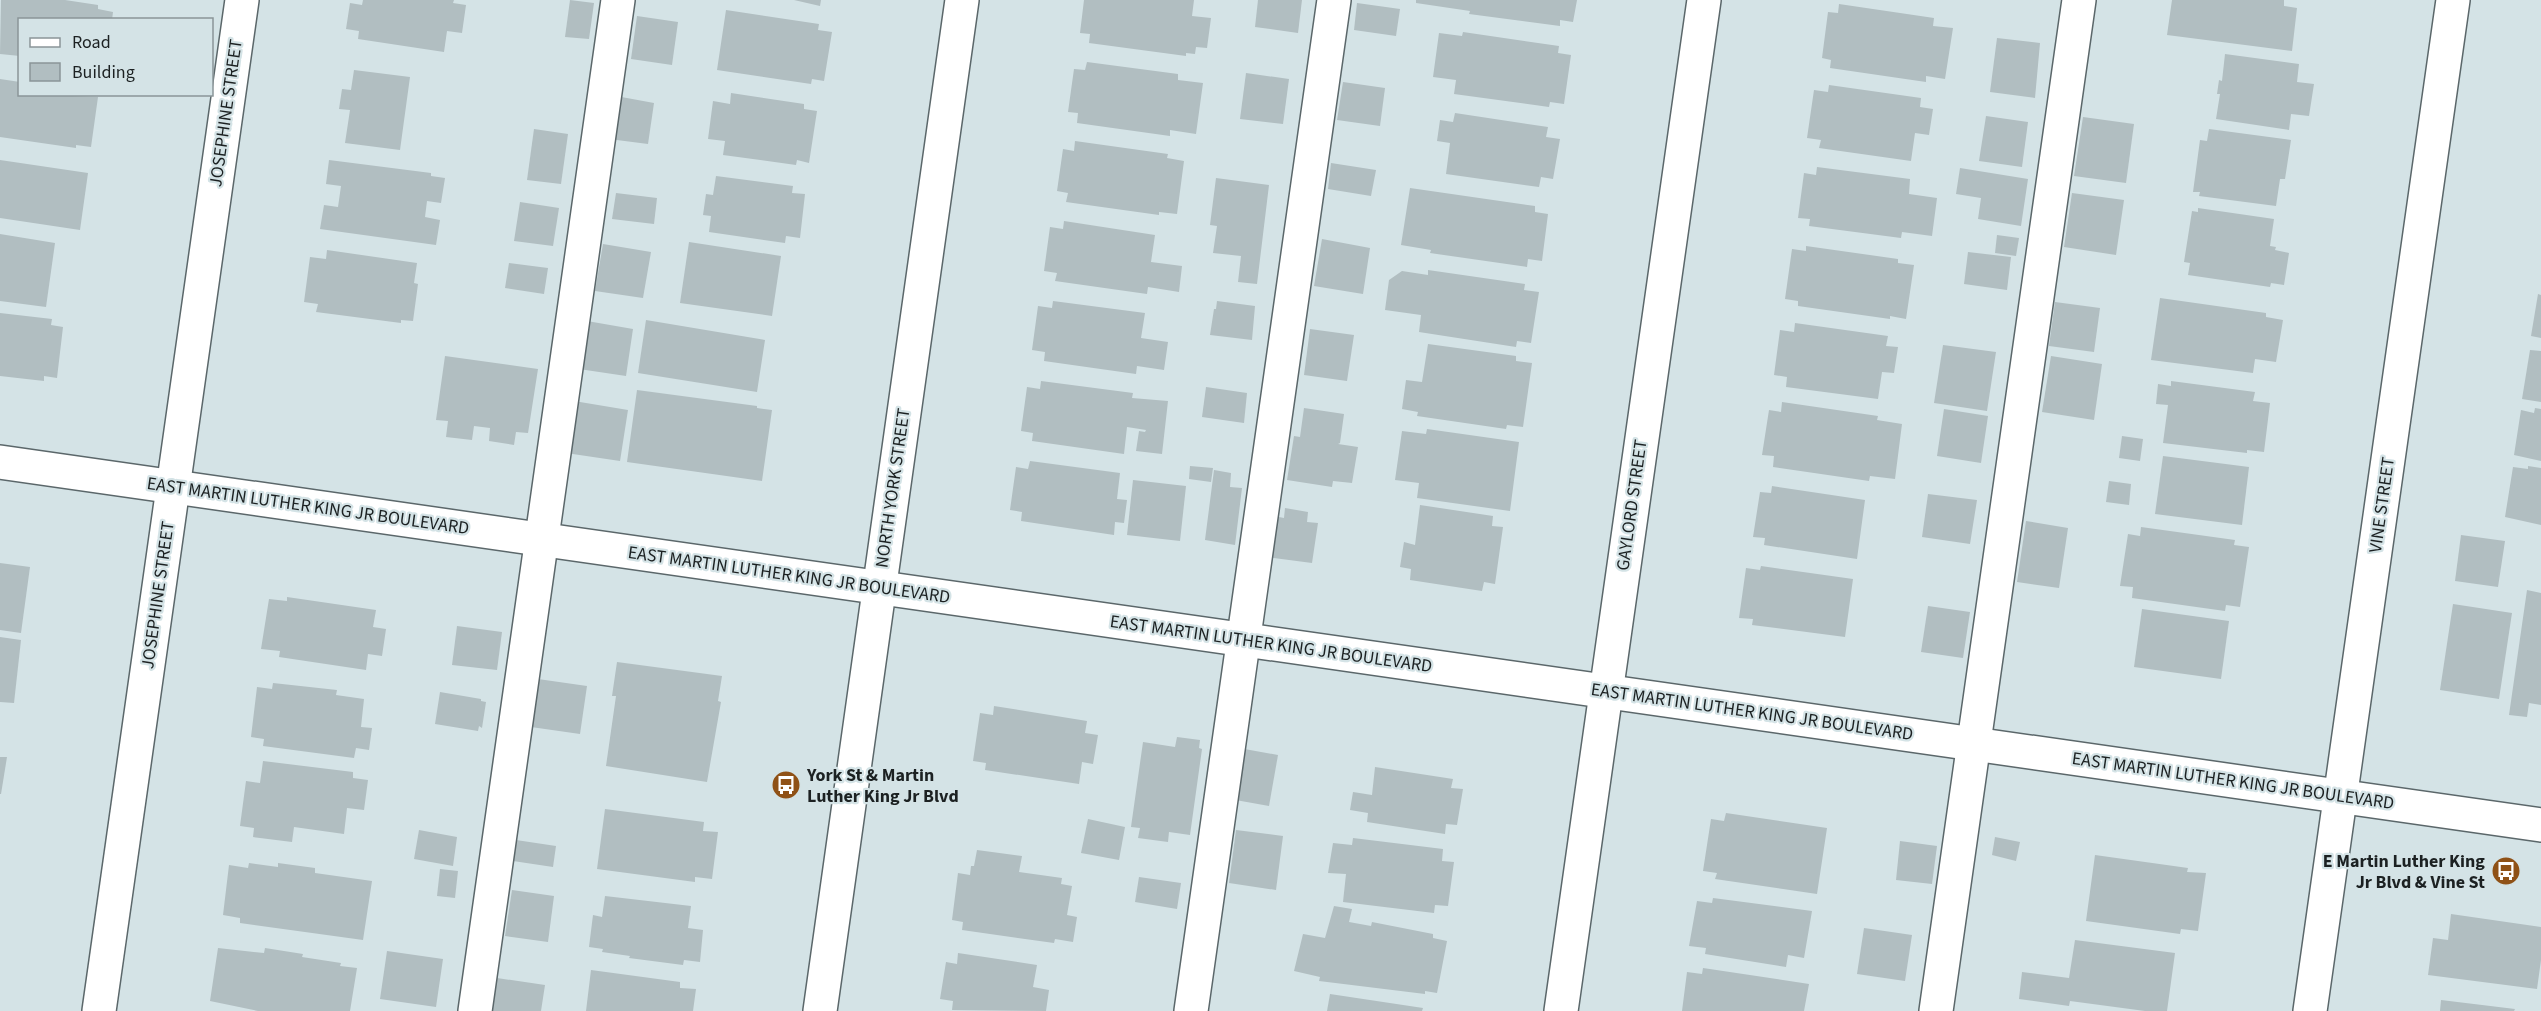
<svg xmlns="http://www.w3.org/2000/svg" width="2541" height="1011" viewBox="0 0 2541 1011" font-family="'Source Sans 3',sans-serif">
<style>
.building{fill:#b1bec1}
.lines{fill:none;stroke-linecap:round;stroke-linejoin:round}
.minor-casing{stroke:#5b676a;stroke-width:36}
.major-casing{stroke:#5b676a;stroke-width:36}
.minor{stroke:#fff;stroke-width:33}
.major{stroke:#fff;stroke-width:33}
.labels{text-anchor:middle;dominant-baseline:central;stroke-width:4.5;stroke-linejoin:round;paint-order:stroke}
.street-label{font-size:18px;fill:#1c2122;stroke:#d4e3e6}
.poi-label{font-size:18px;font-weight:bold;fill:#1c2122;stroke:#d4e3e6;text-anchor:start}
</style>
<rect width="100%" height="100%" fill="#d4e3e6"/>
<g class="building">
<path d="M1,0h64l33,5v4l15,3 -1,8h-92v36l-20,-2z"/>
<path d="M363,0h91l-1,3 13,2 -4,28 -15,-2 -3,21 -86,-13 1,-8 -13,-2 4,-26 12,2z"/>
<path d="M570,0l24,3 -5,36 -24,-2z"/>
<path d="M794,0h27l-1,6z"/>
<path d="M1084,0h110l-2,16 19,2 -4,30 -11,-1 -1,7 -9,-1v3l-97,-13 1,-9 -10,-1z"/>
<path d="M1258,0h44l-4,33 -43,-6z"/>
<path d="M1416,0h161l-4,22 -13,-2v6l-91,-12 1,-3 -54,-8z"/>
<path d="M2172,0h112v6l13,2 -5,43 -125,-16z"/>
<path d="M1357,3l43,6 -4,27 -42,-6z"/>
<path d="M1839,4l95,14 -1,8 20,2 -8,51 -19,-3v6l-96,-14 1,-8 -9,-2 6,-46 10,1z"/>
<path d="M726,10l93,14 -1,6 14,2 -8,49 -12,-2 -1,5 -94,-14z"/>
<path d="M637,16l41,6 -6,43 -41,-6z"/>
<path d="M1463,32l96,14 -1,7 13,2 -7,49 -14,-2 -1,5 -95,-13 2,-14 -23,-3 6,-44 23,3z"/>
<path d="M1997,38l43,5 -5,55 -45,-6z"/>
<path d="M2225,54l74,10 -2,18 17,2 -5,32 -18,-2 -2,16 -73,-11 4,-25h-3l2,-14 3,1z"/>
<path d="M1087,62l91,12v6l25,3 -7,51 -26,-4v6l-93,-13 1,-10 -10,-1 6,-43 11,1z"/>
<path d="M354,70l56,7 -10,73 -55,-7 5,-33 -11,-1 3,-20 9,1z"/>
<path d="M1246,73l43,6 -6,45 -43,-5z"/>
<path d="M0,79l20,3v12l78,3 -7,50 -15,-2v3l-76,-11z"/>
<path d="M1343,82l42,6 -5,38 -43,-6z"/>
<path d="M1829,85l92,13 -1,9 13,2 -4,26 -14,-2 -4,28 -92,-13 2,-8 -14,-2 7,-48 14,2z"/>
<path d="M731,93l73,11v5l13,2 -8,52 -12,-3 -1,5 -73,-10 2,-14 -17,-2 5,-38 17,3z"/>
<path d="M616,96l38,7 -6,41 -39,-5z"/>
<path d="M1455,113l93,14 -2,10 14,2 -7,40 -12,-2 -2,10 -93,-13 4,-31 -13,-2 3,-21 13,2z"/>
<path d="M1986,116l42,6 -6,45 -43,-6z"/>
<path d="M2083,117l51,7 -8,59 -52,-7z"/>
<path d="M534,129l34,5 -7,50 -34,-4z"/>
<path d="M2209,129l82,11 -6,39h-5l-4,27 -77,-10 1,-4h-7l7,-52 7,1z"/>
<path d="M1075,141l93,13 -1,4 17,3 -7,53 -18,-2v3l-93,-13 2,-9 -11,-2 6,-42 11,2z"/>
<path d="M0,160l88,13 -8,57 -80,-12z"/>
<path d="M329,160l102,13v3l14,2 -4,25 -14,-2 -2,16 15,3 -4,25 -116,-16 4,-24 14,2 3,-21 -15,-2z"/>
<path d="M1331,163l45,7 -5,26 -43,-7z"/>
<path d="M1817,167l93,12 -1,15 28,4 -5,38 -30,-4 -1,6 -92,-12 1,-7 -12,-1 6,-45 12,2z"/>
<path d="M1960,168l68,11 -7,47 -43,-7 3,-21 -25,-4z"/>
<path d="M716,176l77,10 -1,7 13,1 -5,44 -14,-2 -1,7 -76,-11 2,-16 -8,-1 3,-21 7,1z"/>
<path d="M1216,178l53,7 -12,99 -19,-2 3,-26 -28,-3 4,-27 -7,-1z"/>
<path d="M1410,188l125,18v6l13,2 -6,47 -14,-2 -1,8 -97,-14 1,-3 -30,-5z"/>
<path d="M616,193l41,5 -3,26 -42,-5z"/>
<path d="M2072,193l52,7 -8,55 -52,-8z"/>
<path d="M520,202l39,6 -6,38 -39,-5z"/>
<path d="M2198,208l76,11 -4,27 6,1 -1,3 14,3 -5,32 -13,-2 -1,4 -82,-12 2,-12 -6,-1 8,-51 6,1z"/>
<path d="M1064,221l91,14 -4,27 31,4 -3,26 -31,-5 -1,7 -92,-13 2,-8 -13,-2 6,-44 13,2z"/>
<path d="M0,234l55,9 -9,64 -46,-6z"/>
<path d="M1997,235l22,3 -3,18 -21,-3z"/>
<path d="M1322,239l48,9 -7,46 -49,-8z"/>
<path d="M689,242l92,14 -9,60 -92,-13z"/>
<path d="M603,244l48,8 -8,46 -48,-7z"/>
<path d="M1806,246l92,13v4l16,2 -8,54 -16,-3v3l-92,-13v-5l-13,-2 7,-50 14,2z"/>
<path d="M327,250l90,13 -3,20 4,1 -5,37 -12,-1v3l-85,-11 2,-8 -14,-2 6,-45 16,2z"/>
<path d="M1968,252l43,5 -4,33 -43,-6z"/>
<path d="M509,263l39,5 -4,26 -39,-6z"/>
<path d="M1428,270l97,14 -1,6 15,2 -8,51 -14,-2 -1,6 -97,-15 2,-17 -36,-5 4,-30 13,-9 26,4z"/>
<path d="M2538,294l3,1v43l-10,-2z"/>
<path d="M2160,298l106,15v4l17,3 -7,42 -21,-3 -2,14 -102,-13z"/>
<path d="M1053,301l92,12 -4,25 27,4 -4,28 -27,-4 -1,8 -92,-13 1,-9 -13,-2 6,-44 14,2z"/>
<path d="M1217,301l38,5 -3,34 -42,-5 4,-26h2z"/>
<path d="M2055,302l45,6 -6,44 -45,-6z"/>
<path d="M0,313l52,6 -1,6 12,2 -6,51 -13,-2v5l-44,-5z"/>
<path d="M646,320l119,20 -8,52 -119,-19z"/>
<path d="M587,321l46,8 -7,47 -47,-7z"/>
<path d="M1795,323l93,13 -2,10 12,1 -4,26 -12,-1 -4,27 -92,-12 1,-10 -13,-2 6,-45 14,2z"/>
<path d="M1310,329l44,6 -7,46 -43,-6z"/>
<path d="M1428,344l88,12v5l16,2 -9,64 -16,-2 -1,4 -89,-13 1,-4 -16,-3 4,-29 16,2z"/>
<path d="M1943,345l53,7 -9,59 -53,-8z"/>
<path d="M2530,350l11,1v51l-19,-3z"/>
<path d="M445,356l93,13 -10,64 -12,-1 -2,13 -25,-4 1,-13 -16,-2 -2,14 -26,-3 2,-16 -12,-1z"/>
<path d="M2051,356l51,8 -8,56 -52,-8z"/>
<path d="M1041,381l92,12 -1,5 36,3 -6,53 -26,-3 3,-20 6,1 1,-2 -19,-3 -3,27 -92,-13 1,-8 -12,-2 6,-44 13,2z"/>
<path d="M2171,381l84,11 -2,9 17,2 -6,49 -17,-2v3l-84,-10 5,-38 -12,-1 2,-20 13,2z"/>
<path d="M1206,387l41,6 -3,30 -42,-6z"/>
<path d="M637,390l120,16v2l15,2 -10,71 -135,-19z"/>
<path d="M574,401l54,9 -8,51 -54,-8z"/>
<path d="M1782,402l96,14 -1,4 25,4 -7,55 -25,-3 -1,5 -96,-14 1,-11 -12,-1 7,-45 12,2z"/>
<path d="M1304,408l40,6 -4,29 -2,1 20,3 -6,36 -19,-2 -1,6 -45,-7 7,-44 6,1z"/>
<path d="M2535,408l6,1v52l-27,-6 7,-45 13,3z"/>
<path d="M1944,409l44,7 -7,47 -44,-7z"/>
<path d="M1427,429l92,13 -9,69 -93,-13 2,-15 -24,-3 7,-49 24,3z"/>
<path d="M2122,436l21,3 -3,22 -21,-3z"/>
<path d="M2163,456l86,11 -7,58 -87,-11z"/>
<path d="M1030,461l90,12 -3,26 10,1 -3,23 -9,-1 -1,13 -93,-14 1,-9 -12,-2 6,-43 12,2z"/>
<path d="M1190,466l23,2 -2,14 -22,-3z"/>
<path d="M2528,466l13,2v57l-36,-8 8,-50 15,2z"/>
<path d="M1214,470l17,3 -1,14 12,1 -7,57 -30,-5z"/>
<path d="M1133,480l53,6 -6,55 -53,-6z"/>
<path d="M2109,481l22,3 -2,21 -23,-3z"/>
<path d="M1772,486l93,14 -8,59 -93,-14 1,-7 -12,-1 7,-45 11,1z"/>
<path d="M1928,494l49,6 -7,44 -48,-7z"/>
<path d="M1420,505l73,11 -1,10 11,1 -8,57 -11,-2 -2,9 -72,-11 1,-11 -11,-2 4,-25 11,3z"/>
<path d="M1285,508l23,4 -1,10 11,1 -6,40 -45,-6 7,-41 10,2z"/>
<path d="M2026,521l42,7 -9,60 -42,-6z"/>
<path d="M2141,527l94,13 -1,5 15,2 -9,60 -14,-2 -1,6 -93,-13 1,-11 -13,-1 8,-52 12,2z"/>
<path d="M2461,535l44,6 -7,46 -43,-6z"/>
<path d="M0,563l30,4 -9,66 -21,-3z"/>
<path d="M1761,566l92,13 -8,58 -93,-12 1,-6 -14,-1 7,-50 14,2z"/>
<path d="M2527,590l14,3v112l-12,-2 -2,14 -18,-2z"/>
<path d="M287,597l89,13 -3,17 13,2 -4,27 -14,-2 -2,16 -87,-13 1,-6 -19,-2 8,-50 18,2z"/>
<path d="M2453,604l59,9 -13,86 -59,-9z"/>
<path d="M1928,606l42,6 -7,46 -42,-6z"/>
<path d="M2142,609l87,12 -8,58 -87,-12z"/>
<path d="M457,626l45,6 -5,38 -45,-5z"/>
<path d="M0,637l21,3 -7,63 -14,-1z"/>
<path d="M617,662l105,14 -4,25 3,1 -14,80 -101,-16 10,-70h-4z"/>
<path d="M538,679l49,7 -7,48 -49,-7z"/>
<path d="M273,683l64,7 -1,5 28,4 -3,28 11,1 -3,22 -13,-2 -2,10 -91,-12 1,-7 -13,-2 6,-50 15,2z"/>
<path d="M440,692l41,7v2l5,1 -4,26 -3,-2 -1,5 -43,-7z"/>
<path d="M994,706l93,15 -2,12 13,2 -5,29 -11,-2 -3,22 -94,-14 1,-7 -13,-2 7,-48 13,2z"/>
<path d="M1177,737l23,3 -1,8 3,1 -12,86 -21,-3 -1,10 -30,-4 2,-10 -9,-1 12,-85 32,5z"/>
<path d="M1239,748l39,7 -9,51 -39,-7z"/>
<path d="M0,757h7l-6,37h-1z"/>
<path d="M263,761l90,11v6l15,2 -4,30 -17,-2 -3,26 -50,-7 -2,15 -39,-5 1,-9 -14,-2 6,-45 14,2z"/>
<path d="M1375,767l78,12 -2,9 12,1 -6,36 -11,-1 -1,10 -78,-12 1,-9 -18,-3 3,-18 19,3z"/>
<path d="M605,809l99,13 -1,9 15,1 -6,47 -17,-2v5l-98,-13z"/>
<path d="M1726,813l101,15 -10,66 -102,-15 2,-6 -14,-2 8,-52 13,2z"/>
<path d="M1088,819l37,8 -6,33 -38,-7z"/>
<path d="M419,830l38,7 -4,29 -39,-7z"/>
<path d="M1236,830l47,6 -7,54 -47,-7z"/>
<path d="M1995,837l25,5 -4,19 -24,-6z"/>
<path d="M1353,838l90,11 -1,12 12,1 -6,44 -13,-1 -1,8 -91,-11 3,-28 -18,-1 5,-30 19,2z"/>
<path d="M516,840l40,6 -3,21 -40,-6z"/>
<path d="M1900,841l37,5 -5,38 -36,-4z"/>
<path d="M977,850l45,6 -3,16 43,6 -1,6 11,2 -5,29 10,2 -4,25 -18,-3 -1,4 -92,-13 1,-8 -11,-2 6,-47 12,2 1,-9h3z"/>
<path d="M2095,855l93,13 -1,4 19,1 -8,58 -17,-2 -1,5 -94,-13z"/>
<path d="M249,863l29,4v-4l37,5v5l57,8 -9,59 -123,-17v-5l-17,-3 6,-50 19,3z"/>
<path d="M440,869l18,2 -3,27 -18,-2z"/>
<path d="M1139,877l42,6 -4,26 -42,-7z"/>
<path d="M512,890l42,6 -6,46 -43,-6z"/>
<path d="M605,896l86,10 -3,22 15,2 -3,32 -16,-2 -1,5 -54,-7 1,-2 -28,-4 1,-3 -14,-2 4,-32 9,2z"/>
<path d="M1713,898l99,13 -8,47 -16,-3 -2,12 -81,-13 1,-6 -17,-2 8,-45 15,2z"/>
<path d="M1334,906l18,3 -3,13 22,4 1,-4 61,12v4l14,3 -10,52 -12,-2v3l-106,-13 1,-4 -26,-6 9,-37 22,4z"/>
<path d="M2451,914l90,13v33l-4,29 -109,-14 5,-37 15,2z"/>
<path d="M1864,928l48,7 -7,46 -48,-7z"/>
<path d="M2075,940l100,13 -8,58h-22l-75,-10 -1,5 -50,-7 3,-27 47,6z"/>
<path d="M218,948l46,5 1,-5 38,6 -1,3 39,6 -1,3 17,2 -7,43h-92l-48,-10z"/>
<path d="M387,951l56,8 -7,48 -56,-8z"/>
<path d="M958,953l79,12 -4,22 16,3 -3,21 -94,-1 1,-9 -13,-2 6,-37 11,2z"/>
<path d="M1703,968l106,16 -5,27h-122l5,-39 15,2z"/>
<path d="M591,970l89,12v6l16,1 -3,22h-107z"/>
<path d="M497,978l48,7 -4,26h-49z"/>
<path d="M1330,994l93,14 -1,3h-95z"/>
<path d="M2441,1000l74,9 -1,2h-74z"/>
</g>
<g class="lines">
<g class="minor-casing">
<g id="minor">
<path d="M99,1011l143,-1011"/>
<path d="M475,1011l143,-1011"/>
<path d="M1191,1011l143,-1011"/>
<path d="M1561,1011l143,-1011"/>
<path d="M1936,1011l143,-1011"/>
<path d="M2310,1011l143,-1011"/>
</g>
</g>
<g class="major-casing">
<g id="major">
<path d="M0,462l2541,363"/>
<path d="M820,1011l142,-1011"/>
</g>
</g>
<use href="#minor" class="minor"/>
<use href="#major" class="major"/>
</g>
<defs>
<g id="bus-disc" transform="scale(1.5)"><circle r="9.5" fill="#8f5116" stroke="#d4e3e6"/><path d="M-5-6H5V4H4V6H2V4H-2V6H-4V4H-5ZM-3.5-4V0h7V-4ZM-3.5 1.2v1.5H-2V1.2ZM2 1.2v1.5H3.5V1.2Z" fill="#fff"/></g>
</defs>
<g fill-rule="evenodd">
<use href="#bus-disc" x="786" y="785"/>
<use href="#bus-disc" x="2506" y="871"/>
</g>
<g class="labels">
<g class="street-label">
<text transform="translate(226 113) rotate(-82)">JOSEPHINE STREET</text>
<text transform="translate(893 488) rotate(-82)">NORTH YORK STREET</text>
<text transform="translate(1632 505) rotate(-82)">GAYLORD STREET</text>
<text transform="translate(2382 505) rotate(-82)">VINE STREET</text>
<text transform="translate(308 506) rotate(8)">EAST MARTIN LUTHER KING JR BOULEVARD</text>
<text transform="translate(789 575) rotate(8)">EAST MARTIN LUTHER KING JR BOULEVARD</text>
<text transform="translate(158 595) rotate(-82)">JOSEPHINE STREET</text>
<text transform="translate(1271 644) rotate(8)">EAST MARTIN LUTHER KING JR BOULEVARD</text>
<text transform="translate(1752 712) rotate(8)">EAST MARTIN LUTHER KING JR BOULEVARD</text>
<text transform="translate(2233 781) rotate(8)">EAST MARTIN LUTHER KING JR BOULEVARD</text>
</g>
<g class="poi-label">
<text x="807" y="775">York St &amp; Martin<tspan x="807" dy="21">Luther King Jr Blvd</tspan></text>
<text x="2485" y="861" text-anchor="end">E Martin Luther King<tspan x="2485" dy="21">Jr Blvd &amp; Vine St</tspan></text>
</g>
</g>
<rect x="18" y="18" width="195" height="78" fill="#d4e3e6" stroke="#8a9598" stroke-width="1.5"/>
<rect x="30" y="38" width="30" height="9" fill="#ffffff" stroke="#8a9598" stroke-width="1.5"/>
<text x="72" y="48" font-size="18" fill="#1c2122">Road</text>
<rect x="30" y="63" width="30" height="18" fill="#b1bec1" stroke="#8a9598" stroke-width="1.5"/>
<text x="72" y="78" font-size="18" fill="#1c2122">Building</text>
</svg>
